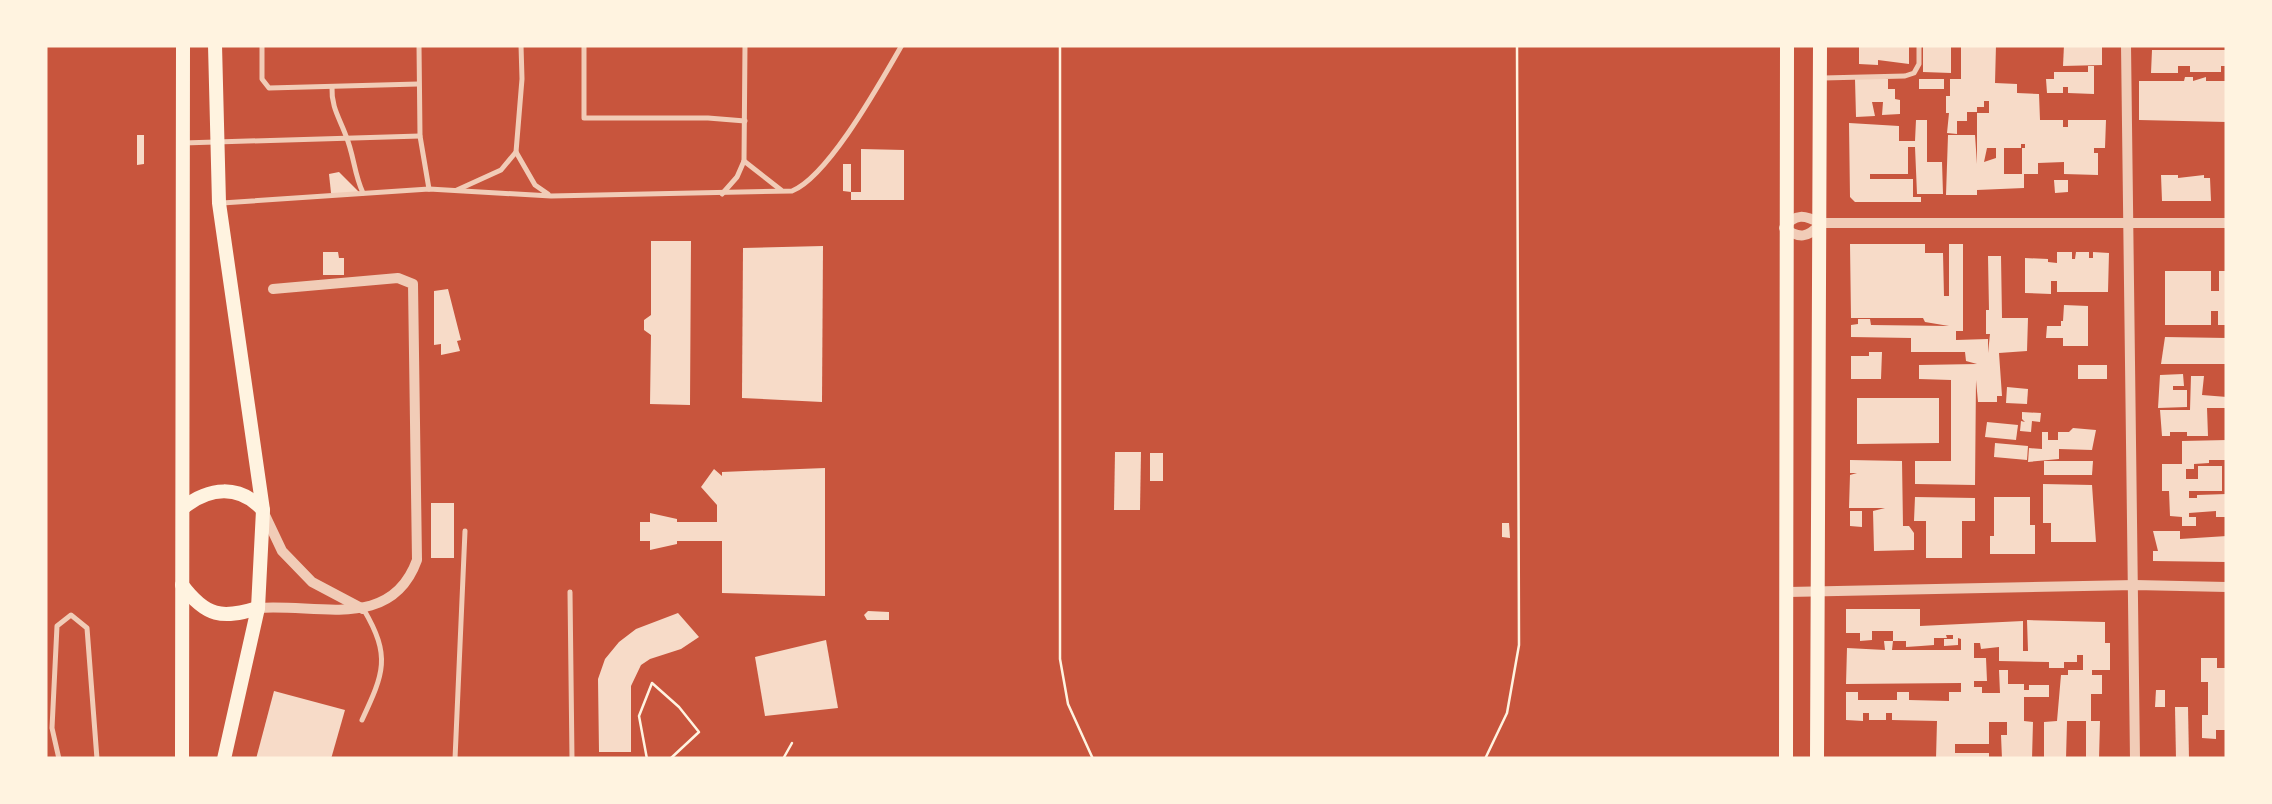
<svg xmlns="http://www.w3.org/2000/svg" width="2272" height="804" viewBox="0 0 2272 804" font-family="'IBM Plex Serif',serif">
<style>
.building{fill:#f7dbc8;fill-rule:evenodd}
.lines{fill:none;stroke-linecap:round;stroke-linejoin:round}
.path{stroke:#fff3e0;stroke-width:2.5}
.service{stroke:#f1ccb7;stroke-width:5}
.minor{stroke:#f1ccb7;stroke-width:10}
.secondary{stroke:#fff3e0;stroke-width:14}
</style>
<rect width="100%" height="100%" fill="#c8553d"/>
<g class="building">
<path d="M1859,45l50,1v18l-31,-4v5l-19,-1z"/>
<path d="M1923,45h28v28l-28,-1z"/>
<path d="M1961,45h35l-1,38 22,1v9l22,1 1,26h23v7h5v-7h38l-1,28h-11v5h4v22l-34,-1v-12l-26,1v11h-14v14l-47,2v5h-31l2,-60h27l2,29v-51h12v-12h-5v6h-7v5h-10v9h-10v13l-10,-1 2,-20h-3v-17h4v-17h11zM2021,144h4v4h-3v26h-18v-26h17zM1987,148h9v10l-12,4z"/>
<path d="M2064,45h38v20l-39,1z"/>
<path d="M2152,50h75v16h-6v6h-31v-6h-12v7h-27z"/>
<path d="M2088,66h6v28l-26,-1v-6h-5v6h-16l-1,-14h8v-7h34z"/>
<path d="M2185,77h8v4l13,-4v4h21v41l-88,-2v-39h45z"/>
<path d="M1855,79h33v10h7v10l5,1v14l-18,1 1,-13h-11l3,14 -19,1z"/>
<rect x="1919" y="79" width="25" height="10"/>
<path d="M1916,120h11v42h15l1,32h-26l-2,-47h-7v27h-38v5h43v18h8v5h-66l-5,-5 -1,-74 50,3v15h16z"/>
<path d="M137,135h7v29l-7,1z"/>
<path d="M861,149l43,1v50h-53v-8h10z"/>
<path d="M843,164h8v28l-8,-1z"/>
<path d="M339,172l21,21h-29l-2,-19z"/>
<path d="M2161,175h17v3l26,-3v3h6l1,23h-49z"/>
<path d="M2054,180h14v12l-13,1z"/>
<path d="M651,241h40l-1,164 -40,-1 1,-69 -7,-5v-10l7,-5z"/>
<path d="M1850,244h75v9h18l1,43h5v-52h14v87h-7v9l32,-1v14l2,-19h-4v-24h3l-1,-54h13l1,62h26l-1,33 -28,2 3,43h-5v6h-19l-2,-22 -1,105 -60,-1v-23h36v-81l-32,-1v-14l58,-1 -11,-3 -1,-9h-54v-14l-60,-1v-12l7,-1v-5h12l1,6 78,1 -24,-4 -2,-4h-72z"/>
<path d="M823,246l-1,156 -80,-4 1,-150z"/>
<path d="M323,252h15l1,6h5v17h-21z"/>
<path d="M2057,252h15v7h3l1,-7h13v6h4v-6l16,1 -1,39h-51v-11h-6v13l-26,-1v-35l23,1v3l9,1z"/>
<path d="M2165,271h46v20h8v-20h8v54h-9v-14h-7v14h-46z"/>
<path d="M448,289l13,51 -4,1 3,10 -19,4v-11l-7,1v-54z"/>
<path d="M2064,305l24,1v40h-25v-8h-17l1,-12h14v-5h2z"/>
<path d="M2165,337l62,1v26h-66z"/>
<path d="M1869,352h13l-1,27h-30v-23h18z"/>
<rect x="2078" y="365" width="29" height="14"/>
<path d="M2183,374l1,12h-11v4h14v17l-29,1 2,-33z"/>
<path d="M2191,376h13l-2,19 25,2v11h-20l1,28h-21v-4h-17v4h-8l-2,-26h30z"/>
<path d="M2007,387l21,2 -1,15 -21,-1z"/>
<path d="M1857,398h82v45l-82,1z"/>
<path d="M2022,412l19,1 -1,9 -8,-1 -1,11 -11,-1 1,-10 4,1 -3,-3z"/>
<path d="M1987,422l31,3 -2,15 -31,-3z"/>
<path d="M2073,428l23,2 -4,20 -33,-1v10l-31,3 1,-14 13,1v-17h6v8h10v-8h11z"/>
<path d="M2227,440v20h-18v3l-15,1v5h-8v10h12v-13h24v25h-33v7h8v-3l30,-1v23h-11v-6l-27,2v4h7v9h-14v-9l-12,-1 -1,-25h-7v-27h20v-23z"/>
<path d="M1995,443l33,3 -1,14 -33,-3z"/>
<path d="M1115,452h26l-1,58h-26z"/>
<rect x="1150" y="453" width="13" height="28"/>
<path d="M1850,460l52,1 1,65h6l5,7v17l-40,1 -1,-40 12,-3h-36l1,-33 7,-2h-7z"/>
<path d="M2044,461h49l-1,14h-48z"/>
<path d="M825,468v128l-103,-3v-52h-45v3l-27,6v-9h-10v-19h10v-9l27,6v3h40v-17l-16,-18 13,-18 8,7v-4z"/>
<path d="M2043,484l49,1 4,57h-45v-19h-8z"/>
<path d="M1915,497l60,1v23h-13v37h-36v-37h-12z"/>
<path d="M1994,497h36v28h5v29h-45v-18h4z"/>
<rect x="431" y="503" width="23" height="55"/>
<path d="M1850,511h12v16l-12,-1z"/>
<path d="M1502,523h7l1,15 -8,-1z"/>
<path d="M2153,531h27v8l47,-3v26l-74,-1v-10h5z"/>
<path d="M1846,609h74v17l103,-5v30h5l-1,-31 78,2v21h5v27h-18v5h10v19h-11v27h9l-1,38 -13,-1v-37h-19l-1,38h-22v-37l13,-1 4,-46h7v-5h15v-15h-6v7h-13v6h-15v-6l-50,-1v-14l-18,2 -1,-6h-6v15h12l1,23h-13v6h8v6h18l-1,-23h9v14h16v6h5v-5h20v12h-25v24l9,1 -1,37h-30l-1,-24h6v-13h-18v22h-34v9h34v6h-53l1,-38 -45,-1v-7h-6v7h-17v-7h-6v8l-17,-1v-28h12v8h39v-8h12v8l40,1v-9h12v-9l-115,1 1,-36 38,2 -1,-9h9v-10h-21v9l-12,1v-8h-14zM1946,635h7v4h-9v7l14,-1v-7l3,1v11h-69l1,-9h13v6l15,-1 13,-1v-7h13z"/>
<path d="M868,611l21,1v8h-22l-3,-5z"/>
<path d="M678,613l21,24 -18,12 -31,10 -9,6 -10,21v66h-32l-1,-73 7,-20 14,-17 17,-13z"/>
<path d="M826,640l12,68 -73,8 -10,-59z"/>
<path d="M2201,658h16v10h10v62h-11v9l-14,-1v-23h6v-33h-7z"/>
<path d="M2156,690h9v17h-10z"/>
<path d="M274,691l71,19 -14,49h-75z"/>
<path d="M2175,707h13l1,52h-13z"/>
</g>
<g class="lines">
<g class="path">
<path d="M1060,45v614l8,45 25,55"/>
<path d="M647,759l-8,-43 13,-33 27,24 20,25 -29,27"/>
<path d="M783,759l9,-16"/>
<path d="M1485,759l22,-46 12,-68 -2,-600"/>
</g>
<g class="service">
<path d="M262,45v34l7,9 149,-4"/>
<path d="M419,45l1,91 9,53"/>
<path d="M521,45l1,34 -6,73 19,33 13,9"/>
<path d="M584,45v73h124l37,3"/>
<path d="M1823,78l82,-2 9,-3 5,-9v-19"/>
<path d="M332,87c-1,20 8,32 14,49 8,19 8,38 17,57"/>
<path d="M183,143l237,-7"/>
<path d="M744,161l37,29"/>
<path d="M457,190l44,-20 15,-18"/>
<path d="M722,194l15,-17 7,-16 1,-116"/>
<path d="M222,203l207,-14 122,7 241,-5c37,-15 89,-110 110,-146"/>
<path d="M570,592l2,167"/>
<path d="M362,720c22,-47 29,-64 2,-110"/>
<path d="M59,759l-7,-31 5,-102 14,-11 16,13 10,131"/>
<path d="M455,759l10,-228"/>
</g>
<g class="minor">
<path d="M2126,45l9,714"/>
<path d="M1820,224c-12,14 -21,15 -36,4 11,-15 21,-13 36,-5h407"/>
<path d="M264,513l18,38 30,31 51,27"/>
<path d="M1788,592l347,-7 92,2"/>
<path d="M258,608c59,-5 133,24 159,-48l-4,-276 -15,-6 -125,11"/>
</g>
<g class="secondary">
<path d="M215,45l4,158 44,307 -5,98 -34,151"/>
<path d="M183,508c26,-21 56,-24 80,2"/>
<path d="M182,585c24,32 40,34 76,23"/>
<path d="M182,759l1,-714"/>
<path d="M1786,759l1,-714"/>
<path d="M1817,759l3,-714"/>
</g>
</g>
<rect width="2272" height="804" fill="none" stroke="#fff3e0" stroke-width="95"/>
</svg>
